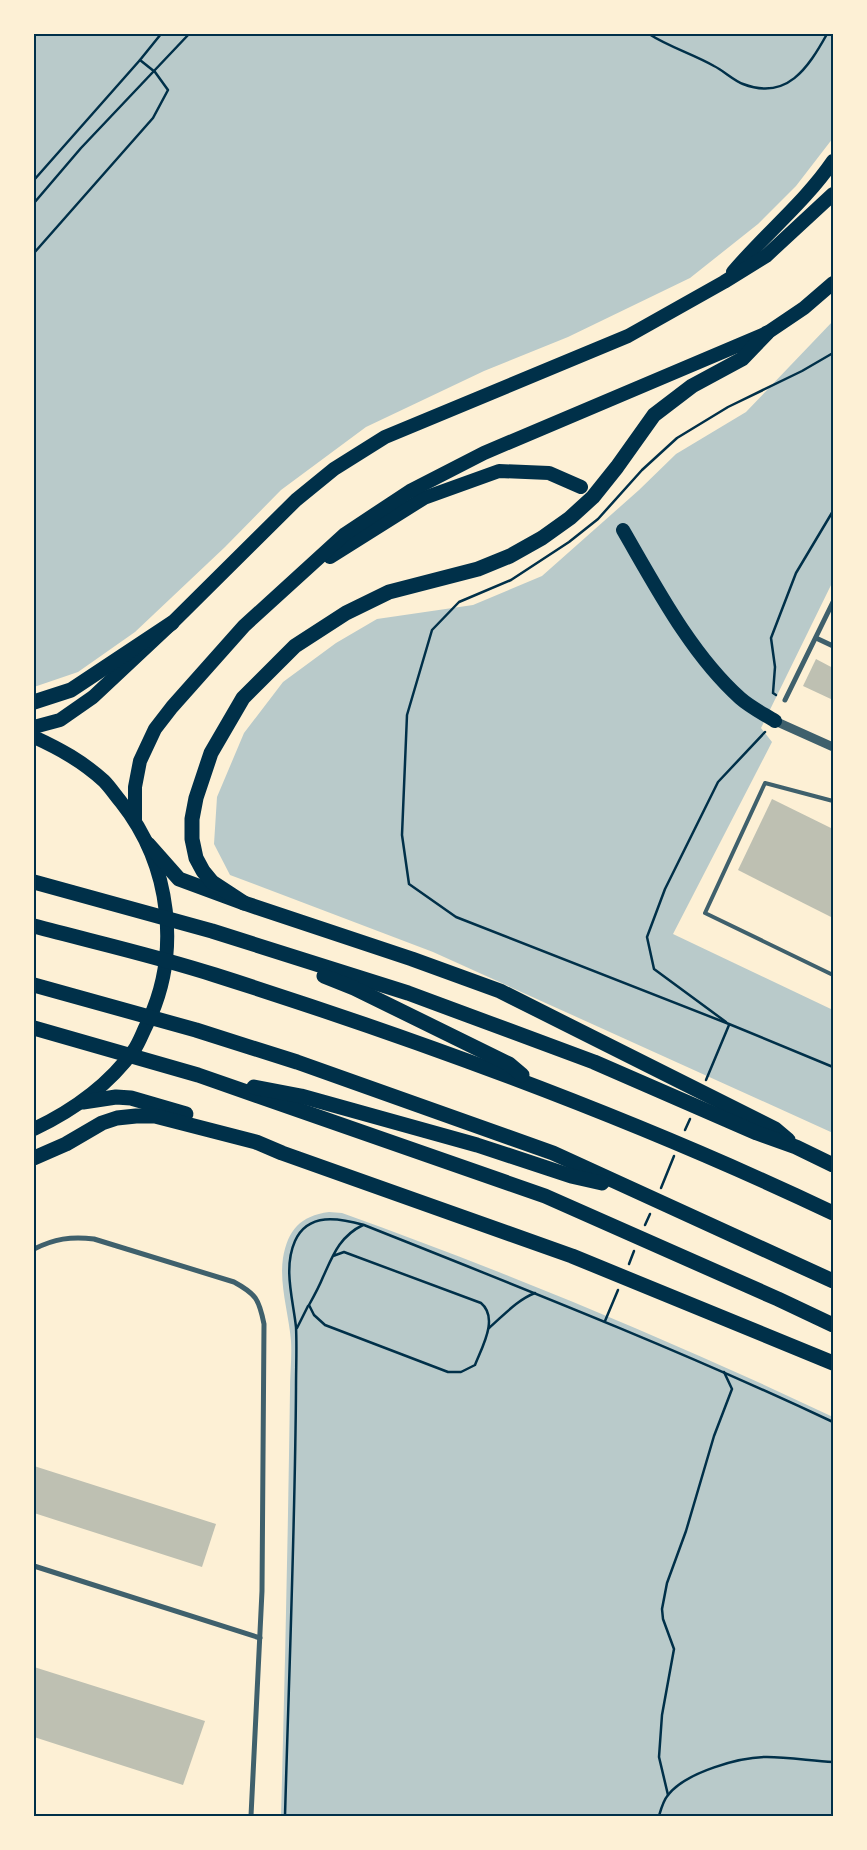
<svg xmlns="http://www.w3.org/2000/svg" width="867" height="1850" viewBox="0 0 867 1850" font-family="Raleway,sans-serif">
<style>
.green{fill:#b9caca}
.building{fill:#bec0b2}
.lines{fill:none;stroke-linecap:round;stroke-linejoin:round}
.path{stroke:#003049;stroke-width:2.5}
.service{stroke:#3f606c;stroke-width:4}
.minor{stroke:#3f606c;stroke-width:5}
.tertiary{stroke:#3f606c;stroke-width:9}
.trunk{stroke:#003049;stroke-width:14}
.motorway{stroke:#003049;stroke-width:15}
.neatline{fill:none;stroke:#003049;stroke-width:2}
</style>
<rect width="100%" height="100%" fill="#fdf0d5"/>
<g class="green">
<path d="M34,34h799v104l-37,48 -38,38 -68,54 -122,59 -84,34 -118,56 -85,63 -56,57 -90,85 -57,40 -44,15z"/>
<path d="M833,321v260l-72,147 11,14 -99,192 160,76v123l-400,-181 -203,-77 -16,-31 3,-47 27,-64 39,-51 53,-39 41,-24 96,-14 69,-29 97,-86 37,-36 70,-42z"/>
<path d="M329,1212l13,1c167,60 331,128 491,204v399h-552c4,-142 7,-284 9,-426 0,-16 2,-33 1,-49 -2,-26 -12,-57 -8,-83 5,-28 17,-42 46,-46z"/>
</g>
<g class="building">
<path d="M816,659l17,9v32l-30,-14z"/>
<path d="M772,799l61,30v89l-95,-48z"/>
<path d="M34,1466l182,58 -14,43 -168,-54z"/>
<path d="M34,1667l171,54 -22,64 -149,-48z"/>
</g>
<g class="lines">
<g class="path">
<path d="M649,34c20,13 44,20 65,32 10,5 19,14 29,18 44,17 65,-16 84,-50"/>
<path d="M34,180l106,-120"/>
<path d="M34,203l47,-55 108,-114"/>
<path d="M34,253l119,-135 15,-28 -13,-18 -15,-12 21,-26"/>
<path d="M833,353l-31,18 -74,36 -51,31 -35,32 -44,49 -29,23 -58,38 -52,22 -27,28 -25,85 -5,120 7,49 47,33 273,107 104,43"/>
<path d="M776,695l-3,-2 2,-26 -4,-29 25,-65 37,-62"/>
<path d="M726,1022l-72,-53 -7,-32 18,-48 53,-107 47,-50"/>
<path d="M706,1080l23,-55"/>
<path d="M685,1130l5,-11"/>
<path d="M661,1188l13,-32"/>
<path d="M645,1225l5,-11"/>
<path d="M333,1256l11,-4 137,51c18,15 1,44 -6,62l-14,7h-13l-123,-47 -11,-10 -5,-10c5,-9 10,-18 14,-28 10,-22 17,-41 40,-52"/>
<path d="M629,1264l5,-13"/>
<path d="M605,1321l13,-31"/>
<path d="M297,1328l11,-22"/>
<path d="M489,1328c15,-13 28,-28 46,-35"/>
<path d="M668,1795l-9,-38 3,-42 12,-66 -11,-30 -1,-10 5,-26 19,-52 28,-95 18,-47 -8,-17"/>
<path d="M285,1816c4,-143 10,-285 11,-428 0,-20 1,-41 0,-61 -3,-28 -13,-59 -1,-86 13,-29 44,-23 69,-16 158,63 316,125 469,197"/>
<path d="M659,1816c2,-7 4,-15 9,-21 18,-23 72,-38 99,-38 22,0 45,4 66,5"/>
</g>
<path class="service" d="M833,801l-68,-18 -60,130 128,62"/>
<g class="minor">
<path d="M816,638l17,8"/>
<path d="M785,700l48,-98"/>
<path d="M34,1249c20,-10 37,-13 60,-10l140,43c22,12 25,17 30,42l-2,267 -11,225"/>
<path d="M34,1566l226,72"/>
</g>
<path class="tertiary" d="M775,721l58,26"/>
<g class="trunk">
<path d="M733,272c32,-38 72,-70 100,-111"/>
<path d="M623,530c33,57 68,124 117,168 10,9 24,16 35,23"/>
<path d="M330,557l94,-59 75,-27 50,2 32,14"/>
<path d="M34,727l26,-7 33,-23 79,-74 124,-123 38,-31 51,-32 243,-101 96,-54 42,-26 67,-62"/>
<path d="M34,737c26,12 48,24 70,44 6,6 11,14 17,21 50,63 61,152 25,224 -4,8 -7,17 -12,24 -26,36 -60,60 -100,79"/>
<path d="M135,820v-33l5,-26 15,-32 17,-22 72,-81 101,-92 65,-43 74,-38 283,-120 37,-25 29,-25"/>
</g>
<g class="motorway">
<path d="M34,702l37,-12 101,-67"/>
<path d="M148,844l31,35 65,24 168,56 88,32 275,138 13,11"/>
<path d="M34,882l178,49 196,62 186,69 163,71 39,14 37,18"/>
<path d="M244,903l-32,-21 -9,-11 -7,-13 -4,-19v-20l4,-21 15,-45 32,-55 52,-52 51,-33 43,-21 89,-23 32,-13 32,-18 28,-20 23,-21 24,-30 37,-52 38,-29 50,-27 25,-26"/>
<path d="M34,926c60,16 122,30 181,49 211,67 418,143 618,238"/>
<path d="M324,976l30,12 155,76 13,11"/>
<path d="M34,985l162,45 101,32 256,91 280,128"/>
<path d="M34,1028l164,47 347,121 233,103 55,26"/>
<path d="M254,1087l47,9 176,49 94,31 31,7"/>
<path d="M83,1102l33,-5 15,1 55,16"/>
<path d="M34,1158l32,-14 36,-21 15,-5 19,-2h19l101,26 26,11 290,103 261,107"/>
</g>
</g>
<rect width="867" height="1850" fill="none" stroke="#fdf0d5" stroke-width="70"/>
<rect x="35" y="35" width="797" height="1780" class="neatline"/>
</svg>
